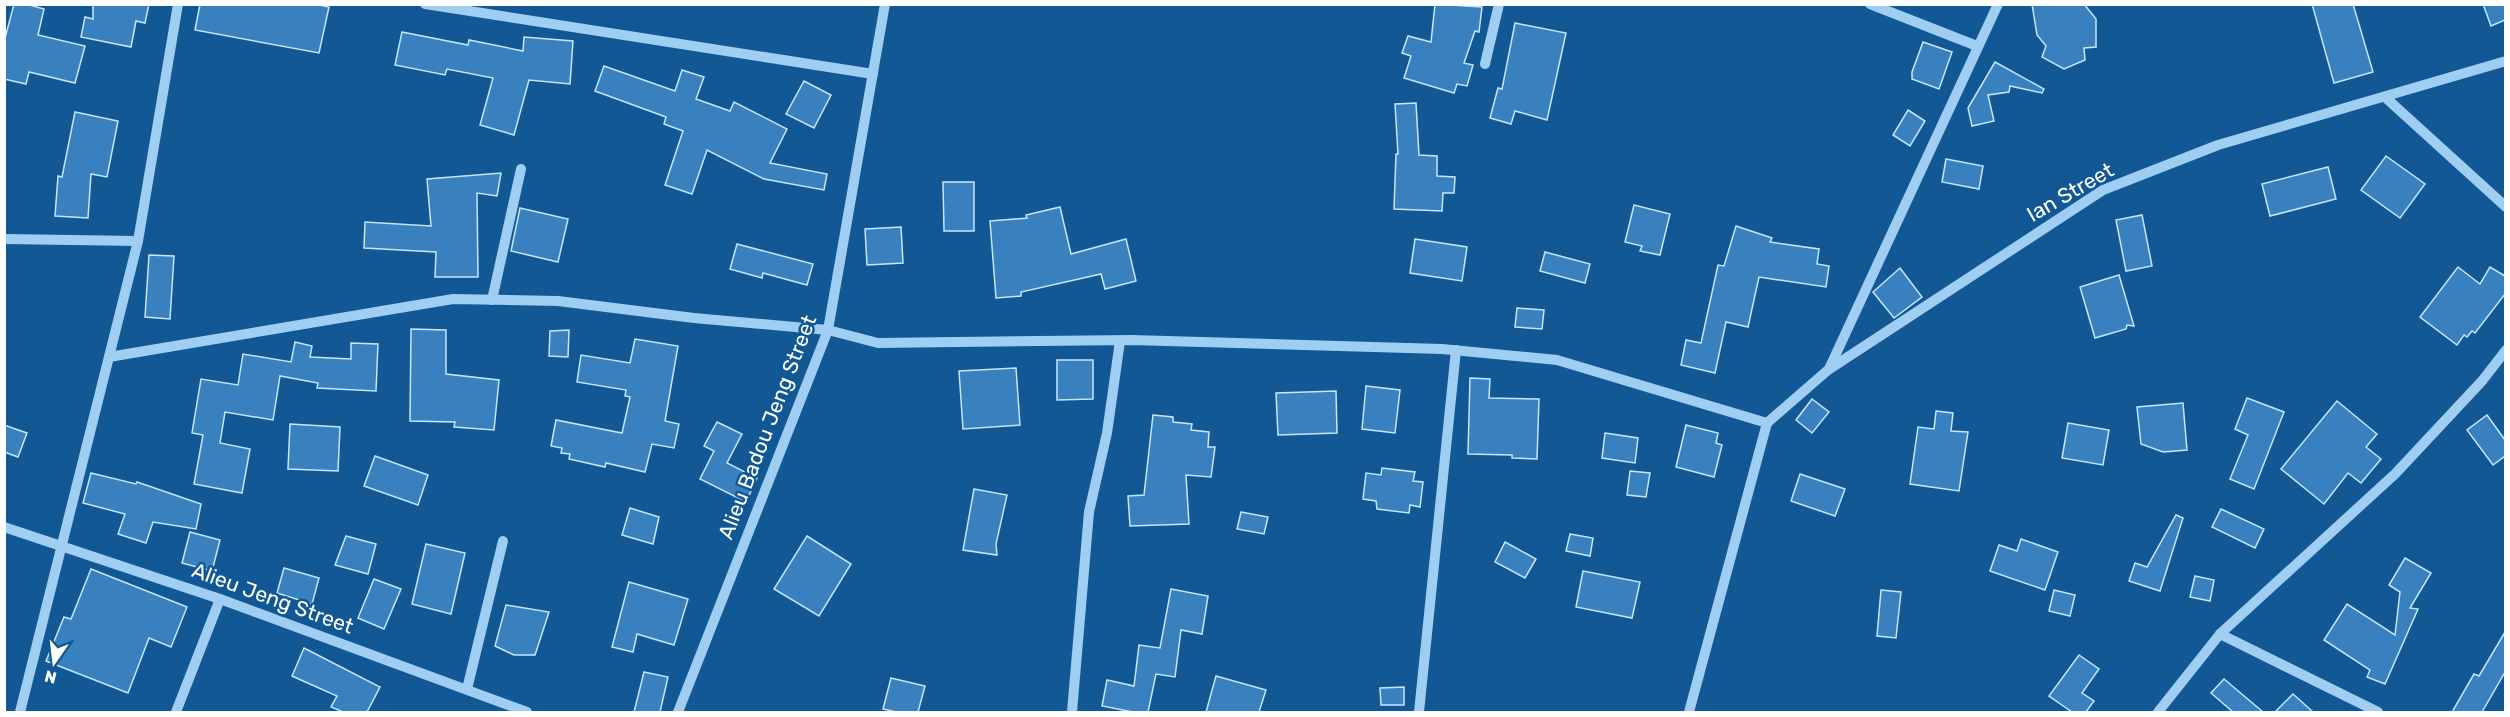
<svg xmlns="http://www.w3.org/2000/svg" width="2510" height="717" viewBox="0 0 2510 717" font-family="Rubik,sans-serif">
<style>
.building{fill:#3981be;stroke:#c7e5fe;stroke-width:1.5}
.lines{fill:none;stroke-linecap:round;stroke-linejoin:round}
.minor{stroke:#a0cef3;stroke-width:10}
.labels{text-anchor:middle;dominant-baseline:central;stroke-width:5;stroke-linejoin:round;paint-order:stroke}
.street-label{font-size:21px;fill:#fff;stroke:#115895}
</style>
<rect width="100%" height="100%" fill="#115895"/>
<g class="building">
<path d="M14,4h12l18,5 -6,26 47,11 -10,37 -46,-11 -3,12 -22,-5v-37z"/>
<path d="M93,4h56l-4,19 -9,-2 -5,26 -50,-10 4,-20 8,2z"/>
<path d="M200,4h115l14,3 -10,46 -124,-23z"/>
<path d="M1435,4l47,3 -3,25 -4,-1 -11,32 9,2 -6,21 -10,-2 -3,9 -50,-15 7,-22 -9,-3 6,-17 23,6z"/>
<path d="M2032,4h52l12,15v28l-12,1 1,12 -21,9 -22,-12 4,-11 -9,-11z"/>
<path d="M2312,4h41l20,68 -39,11z"/>
<path d="M2483,4h22v16l-14,6z"/>
<path d="M1515,23l51,10 -19,87 -32,-9 -4,13 -21,-6 8,-30 4,1z"/>
<path d="M402,32l66,13 1,-5 54,11 1,-14 49,4 -3,43 -41,-4 -15,55 -34,-10 13,-47 -46,-9 -2,6 -50,-10z"/>
<path d="M1923,42l29,10 -13,37 -27,-10v-7z"/>
<path d="M1995,62l49,27 -2,4 -32,-7 -1,6 -21,3 6,26 -22,5 -4,-18z"/>
<path d="M604,66l71,25 7,-21 22,7 -8,22 34,12 4,-9 53,27 -17,34 57,11 -3,16 -60,-11 -57,-29 -15,44 -27,-9 18,-54 -19,-7 2,-7 -71,-26z"/>
<path d="M804,81l27,14 -17,33 -28,-14z"/>
<path d="M1416,103l3,52 18,1v20l18,1 -1,16h-11l-1,18 -48,-2 2,-55h2l-3,-50z"/>
<path d="M1908,110l17,11 -15,25 -17,-11z"/>
<path d="M75,112l43,9 -11,56 -16,-3 -3,44 -33,-2 3,-40 4,1z"/>
<path d="M2386,156l39,28 -25,34 -39,-28z"/>
<path d="M1946,159l37,7 -4,23 -37,-7z"/>
<path d="M2328,167l8,32 -66,17 -8,-32z"/>
<path d="M501,173l-4,23 -20,-3 1,84h-43l1,-25 -72,-4 1,-26 66,4 -4,-47z"/>
<path d="M943,182h31v49h-30z"/>
<path d="M1634,205l36,9 -10,41 -20,-4 2,-5 -17,-4z"/>
<path d="M1060,207l11,47 55,-15 10,42 -31,8 -4,-15 -80,18v4l-25,2 -6,-77 37,-3 -1,-3z"/>
<path d="M520,208l48,11 -10,43 -47,-11z"/>
<path d="M2142,215l10,51 -26,5 -10,-51z"/>
<path d="M1736,226l36,12 -2,4 49,7 -2,15 12,2 -3,21 -67,-10 -11,50 -22,-5 -11,51 -34,-8 5,-25 15,3 17,-78 6,1z"/>
<path d="M901,227l2,36 -36,2 -2,-36z"/>
<path d="M1415,239l52,8 -5,34 -52,-8z"/>
<path d="M737,244l76,20 -6,21 -44,-12 -1,5 -32,-9z"/>
<path d="M1545,252l45,12 -5,19 -45,-12z"/>
<path d="M149,255l25,1 -4,63 -25,-2z"/>
<path d="M2458,267l22,17 10,-17 15,9v18l-30,39 -3,-2 -5,6 -3,-2 -7,10 -37,-28z"/>
<path d="M1900,268l22,29 -28,21 -21,-26z"/>
<path d="M2119,275l15,51 -7,-1 -1,4 -31,9 -15,-51z"/>
<path d="M1517,308l27,2 -2,19 -27,-2z"/>
<path d="M411,329l35,1v44l53,6 -5,50 -40,-3 1,-5 -45,-1z"/>
<path d="M569,330l-1,27 -19,-1 1,-25z"/>
<path d="M635,339l43,7 -13,75 14,3 -5,24 -22,-4 -7,28 -39,-9 -1,4 -36,-8 1,-5 -9,-1 1,-5 -11,-2 5,-26 66,13 8,-36 -5,-1 1,-6 -49,-8 4,-27 49,8z"/>
<path d="M295,342l17,4 -2,11 41,2v-16l27,1 -2,47 -59,-3 1,-5 -38,-7 -7,44 -48,-8 -5,31 30,6 -8,44 -48,-9 9,-49 -11,-2 9,-54 37,6 5,-31 48,8z"/>
<path d="M1057,360h36v39l-36,1z"/>
<path d="M1016,368l4,57 -57,4 -4,-58z"/>
<path d="M1470,378l20,1 -1,19 50,1 -2,60 -25,-1v-3l-44,-1z"/>
<path d="M1366,386l34,4 -5,43 -33,-4z"/>
<path d="M1336,391l1,42 -59,2 -2,-42z"/>
<path d="M2247,398l37,14 -30,77 -24,-10 18,-44 -13,-6z"/>
<path d="M1812,399l17,13 -17,21 -16,-13z"/>
<path d="M2337,401l40,33 -11,13 15,12 -20,24 -13,-10 -24,31 -43,-35z"/>
<path d="M2183,403l4,47 -24,2 -22,-8 -4,-37z"/>
<path d="M1936,411l17,2 -2,18 17,1 -9,59 -49,-7 8,-57 16,2z"/>
<path d="M1153,415l20,2v5l19,2 -1,6 18,2 -1,15h7l-4,30 -25,-2 3,49 -59,2 -2,-30 16,-1z"/>
<path d="M2487,415l18,25v16l-12,9 -26,-35z"/>
<path d="M717,422l25,12 -15,29 30,15 -11,24 -46,-23 14,-28 -10,-5z"/>
<path d="M2068,423l41,7 -6,35 -41,-7z"/>
<path d="M290,424l50,3 -2,44 -50,-2z"/>
<path d="M4,425l23,8 -9,24 -14,-5z"/>
<path d="M1686,425l32,8 -2,10 6,2 -8,32 -38,-10z"/>
<path d="M1605,433l33,5 -3,25 -33,-5z"/>
<path d="M375,456l53,19 -10,30 -54,-19z"/>
<path d="M1382,468l33,4 -2,9 10,1 -3,25 -10,-2 -1,8 -32,-4 -1,-8 -13,-2 3,-26 15,2z"/>
<path d="M1630,471l20,2 -4,24 -19,-2z"/>
<path d="M91,473l45,11 1,-2 64,22 -5,25 -43,-7 -7,21 -28,-9 7,-20 -42,-11z"/>
<path d="M1800,474l45,15 -10,27 -44,-15z"/>
<path d="M974,489l33,6 -11,49 1,11 -34,-5z"/>
<path d="M630,508l29,9 -6,27 -31,-9z"/>
<path d="M2221,509l43,20 -9,19 -43,-21z"/>
<path d="M1241,512l27,5 -4,17 -27,-5z"/>
<path d="M2176,515l7,3 -23,73 -31,-10 6,-18 12,4z"/>
<path d="M190,532l30,8 -8,31 -30,-8z"/>
<path d="M1570,534l23,4 -3,18 -24,-5z"/>
<path d="M346,536l30,8 -8,30 -33,-9z"/>
<path d="M807,536l44,28 -32,52 -45,-27z"/>
<path d="M2021,539l37,13 -13,38 -55,-19 9,-26 18,6z"/>
<path d="M1505,542l31,17 -11,19 -30,-16z"/>
<path d="M426,544l39,9 -14,61 -39,-10z"/>
<path d="M2405,558l26,15 -21,35 8,1 -33,75 -18,-7 3,-7 -46,-30 23,-36 48,31 5,-43 -11,-7z"/>
<path d="M284,568l35,10 -7,26 -35,-11z"/>
<path d="M91,569l96,38 -16,40 -22,-9 -21,55 -82,-32 18,-44 7,2z"/>
<path d="M1583,571l57,11 -8,36 -56,-11z"/>
<path d="M2195,576l19,4 -4,21 -20,-4z"/>
<path d="M374,579l27,10 -17,40 -26,-11z"/>
<path d="M629,582l59,17 -14,46 -37,-11 -4,18 -21,-5z"/>
<path d="M1171,589l37,7 -6,38 -21,-4 -6,47 -19,-3 -8,38h-15l-31,-6 5,-26 27,6 5,-41 21,3z"/>
<path d="M1881,590l20,2 -5,46 -19,-2z"/>
<path d="M2054,590l21,5 -5,21 -21,-5z"/>
<path d="M506,605l43,7 -14,43h-21l-19,-9z"/>
<path d="M2505,632v40l-23,40h-30l22,-38 5,2z"/>
<path d="M304,648l76,39 -13,25h-24l-12,-5 6,-11 -45,-20z"/>
<path d="M2079,655l20,14 -17,24 12,8 -8,11h-14l-23,-16z"/>
<path d="M644,672l24,5 -8,35h-26z"/>
<path d="M1216,676l50,14 -7,22h-53z"/>
<path d="M891,678l34,8 -7,26h-22l-13,-3z"/>
<path d="M2224,679l39,33h-30l-22,-19z"/>
<path d="M1404,687v18h-23l-1,-17z"/>
<path d="M2293,694l20,18h-38z"/>
</g>
<g class="lines">
<g class="minor">
<path d="M425,4l448,70"/>
<path d="M1870,4l107,42"/>
<path d="M1485,64l14,-60"/>
<path d="M2386,98l120,109"/>
<path d="M4,239l134,2"/>
<path d="M492,300l29,-131"/>
<path d="M109,357l344,-58 105,2 136,17 134,12 50,13 253,-3 311,9 115,11 210,63"/>
<path d="M1829,369l169,-365"/>
<path d="M1767,423l61,-53 275,-180 115,-45 288,-84"/>
<path d="M4,527l216,72 307,113"/>
<path d="M2220,634l158,78"/>
<path d="M467,689l36,-148"/>
<path d="M20,712l118,-471 40,-237"/>
<path d="M176,712l44,-113"/>
<path d="M678,712l150,-382 57,-326"/>
<path d="M1072,712l17,-200 18,-79 13,-92"/>
<path d="M1419,712l37,-362"/>
<path d="M1689,712l78,-289"/>
<path d="M2158,712l62,-78 175,-160 87,-93 24,-31"/>
</g>
</g>
<g class="labels">
<g class="street-label">
<text transform="translate(2070 192) rotate(-30)">Ian Street</text>
<text transform="translate(767 427) rotate(-69)">Alieu Badou Jeng Street</text>
<text transform="translate(273 598) rotate(20)">Alieu Jeng Street</text>
</g>
</g>
<rect width="2510" height="717" fill="none" stroke="#ffffff" stroke-width="12"/>
<g transform="translate(54 663) rotate(194)" stroke="#115895" stroke-width="4.5" paint-order="stroke">
<path d="M0-4.5L10 22L0 15L-10 22Z" fill="#ffffff"/>
<text y="-9" font-size="16" font-weight="bold" text-anchor="middle" fill="#ffffff">N</text>
</g>
</svg>
